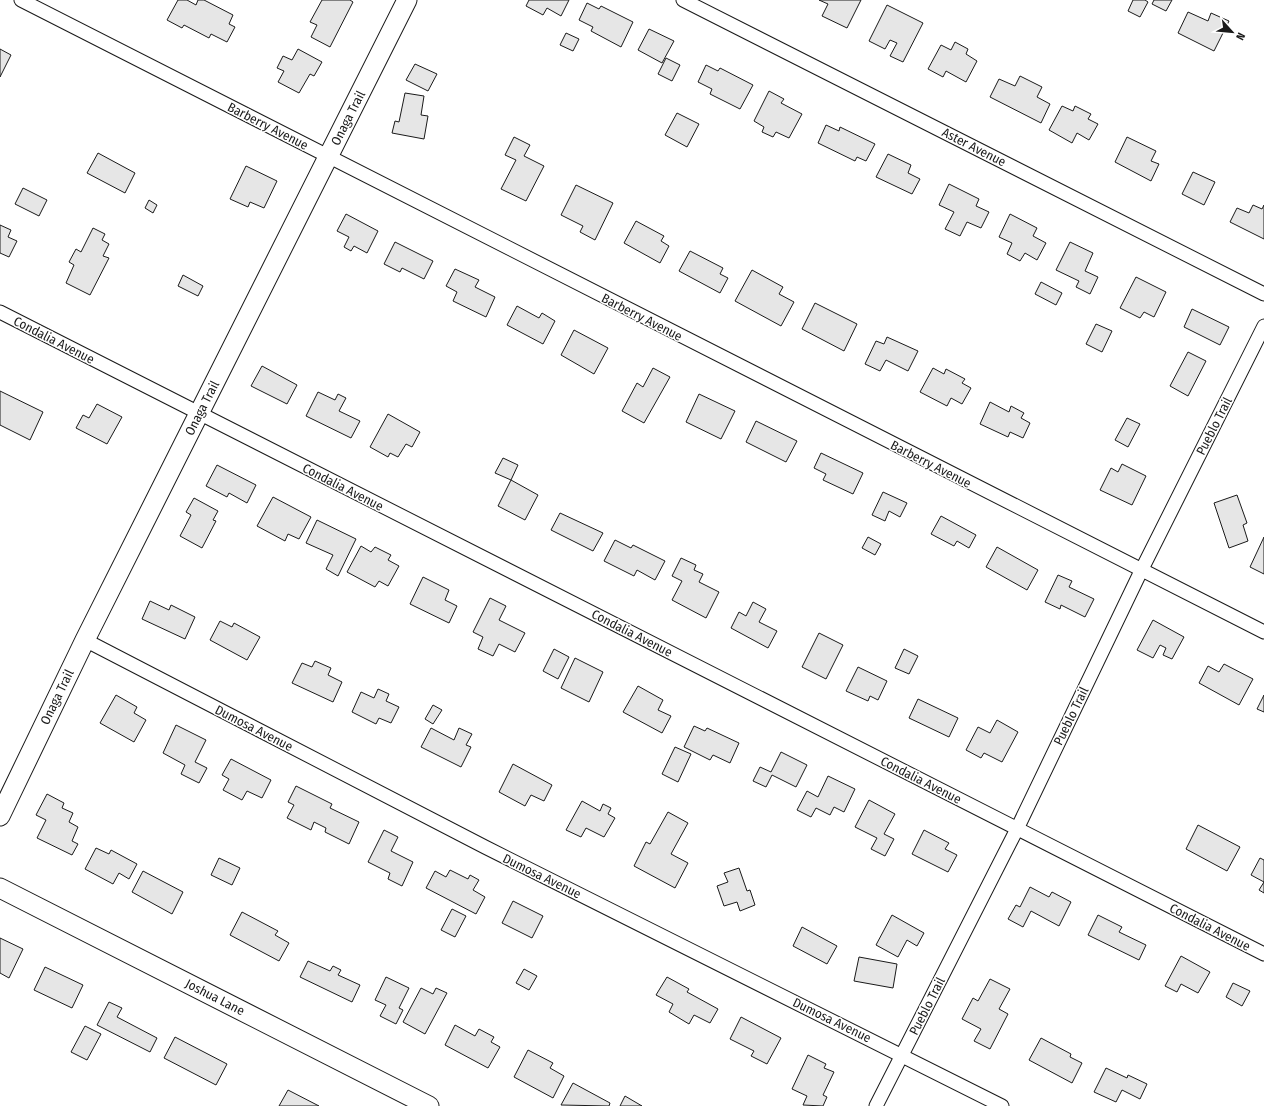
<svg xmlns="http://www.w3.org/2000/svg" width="1264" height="1106" viewBox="0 0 1264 1106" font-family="'Fira Sans Condensed',sans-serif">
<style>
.building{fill:#e6e6e6;stroke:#1a1a1a}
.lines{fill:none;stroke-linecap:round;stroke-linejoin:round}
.street-casing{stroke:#1a1a1a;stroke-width:15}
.secondary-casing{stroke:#1a1a1a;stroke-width:21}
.street{stroke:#fff;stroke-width:13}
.secondary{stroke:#fff;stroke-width:19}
.labels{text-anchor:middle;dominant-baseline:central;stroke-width:3;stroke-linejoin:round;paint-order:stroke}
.street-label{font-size:13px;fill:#1a1a1a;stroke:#fff}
</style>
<rect width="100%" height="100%" fill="#fff"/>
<g class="building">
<path d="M178,0h9l9,5 2,-5h6l29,15 -4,9 6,3 -8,15 -16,-8 -2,4 -25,-13 -2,3 -15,-8z"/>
<path d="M322,0h28l3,2 -23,45 -19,-10 6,-12 -7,-3z"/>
<path d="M529,0h40l-8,16 -14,-8 -4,7 -17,-9z"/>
<path d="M819,0h42l-14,28 -25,-12 6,-12z"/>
<path d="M1133,0h12l3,2 -8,15 -12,-6z"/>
<path d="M1154,0h18l-6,11 -14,-7z"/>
<path d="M587,3l12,6 2,-3 32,16 -12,25 -30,-16 2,-4 -14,-7z"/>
<path d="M887,5l36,18 -20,39 -13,-6 7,-13 -7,-3 -5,9 -16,-8z"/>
<path d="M1188,12l20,9 3,-8 18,8 -15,30 -36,-18z"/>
<path d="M649,29l25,12 -12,22 -24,-13z"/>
<path d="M566,33l13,6 -6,12 -13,-6z"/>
<path d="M955,42l13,7 -2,5 11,7 -11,21 -20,-11 -3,6 -15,-8 13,-24 10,5z"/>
<path d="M0,49l11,6 -11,22z"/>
<path d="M298,49l24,13 -8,14 -4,-2 -11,19 -21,-11 6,-11 -7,-3 6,-12 9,4z"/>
<path d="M666,58l14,7 -8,16 -14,-7z"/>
<path d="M415,64l22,10 -9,17 -22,-11z"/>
<path d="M706,65l12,6 2,-3 33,17 -13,24 -30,-15 2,-5 -14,-7z"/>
<path d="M1020,76l22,11 -5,10 13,7 -9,19 -51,-26 9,-18 16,7z"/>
<path d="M769,91l15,8 -3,4 21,11 -13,24 -13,-6 -3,5 -11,-5 2,-5 -10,-6z"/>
<path d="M405,93l19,3 -3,19 7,1 -4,23 -32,-6 3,-12 4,1z"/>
<path d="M1062,106l11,5 2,-5 16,8 -3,5 10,5 -9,16 -12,-7 -5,10 -23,-13z"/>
<path d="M677,113l22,11 -12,23 -22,-12z"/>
<path d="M826,125l13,6 1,-4 35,17 -9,17 -9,-4 -2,4 -37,-18z"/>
<path d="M514,137l16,8 -6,11 20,10 -18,35 -25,-12 15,-29 -11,-5z"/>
<path d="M1127,137l29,14 -5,10 8,3 -8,17 -36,-19z"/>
<path d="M98,153l37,20 -10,20 -38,-20z"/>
<path d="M888,154l23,11 -3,8 12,6 -8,15 -36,-17z"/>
<path d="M246,166l31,15 -13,27 -14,-6 -2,5 -18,-8z"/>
<path d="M1193,172l22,10 -11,23 -22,-11z"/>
<path d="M949,184l30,15 -3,7 13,6 -8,16 -14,-6 -7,14 -15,-7 9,-17 -15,-7z"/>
<path d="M576,185l37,18 -18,37 -15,-8 3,-6 -22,-11z"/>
<path d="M23,188l24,12 -8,16 -24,-12z"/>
<path d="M149,200l8,5 -4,8 -8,-5z"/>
<path d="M1253,205l9,4 2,-4v34l-34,-17 7,-14 12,5z"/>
<path d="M346,214l32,17 -11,22 -13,-7 -3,5 -7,-4 5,-10 -12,-6z"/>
<path d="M1010,214l27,14 -4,8 13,7 -9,17 -12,-7 -5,8 -13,-7 5,-11 -13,-6z"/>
<path d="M636,221l28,15 -3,5 8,5 -9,17 -36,-20z"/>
<path d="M0,225l11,5 -3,7 9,4 -8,16 -9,-4z"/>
<path d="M93,228l12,6 -3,6 7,4 -6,12 6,2 -19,37 -24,-12 8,-18 -5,-3 7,-13 5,3z"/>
<path d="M395,242l38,19 -9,18 -22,-11 -2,4 -16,-8z"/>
<path d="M1070,242l23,11 -8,18 13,6 -8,17 -14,-7 3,-6 -23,-11z"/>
<path d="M690,251l33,17 -3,6 8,4 -8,15 -41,-22z"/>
<path d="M455,269l24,11 -4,7 20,10 -9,20 -33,-16 4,-9 -11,-6z"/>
<path d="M752,270l31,17 -4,7 15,8 -13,24 -46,-25z"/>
<path d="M183,275l20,11 -5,10 -20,-10z"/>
<path d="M1136,277l30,15 -12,25 -10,-5 -4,6 -20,-10z"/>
<path d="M1041,282l21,11 -6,12 -21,-11z"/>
<path d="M815,303l42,21 -13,27 -42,-22z"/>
<path d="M517,306l22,12 3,-5 13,8 -12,23 -36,-19z"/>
<path d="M1192,309l37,18 -9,18 -36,-18z"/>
<path d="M1096,324l16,7 -10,21 -16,-8z"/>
<path d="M574,330l34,18 -14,26 -33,-19z"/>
<path d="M887,337l31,14 -10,20 -22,-11 -6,11 -15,-7 11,-23 8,3z"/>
<path d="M1188,352l18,9 -18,35 -18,-10z"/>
<path d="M262,366l35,19 -10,19 -36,-18z"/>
<path d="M653,368l17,9 -26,46 -22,-12 15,-28 6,4z"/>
<path d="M933,368l11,6 2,-5 19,10 -3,4 9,5 -9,16 -11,-6 -4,8 -27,-14z"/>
<path d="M0,391l43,21 -13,28 -30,-15z"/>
<path d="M318,392l17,8 3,-6 8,4 -7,13 21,10 -9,17 -45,-22z"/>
<path d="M699,394l36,17 -14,28 -35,-17z"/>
<path d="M990,402l19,10 2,-6 13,7 -3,5 9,5 -7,15 -13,-6 -2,5 -28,-13z"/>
<path d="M97,404l25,13 -15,27 -31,-16 7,-13 6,3z"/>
<path d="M388,414l32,18 -8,15 -6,-3 -8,13 -8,-4 -2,4 -18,-10z"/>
<path d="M1127,418l13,6 -12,23 -13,-7z"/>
<path d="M756,421l41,20 -11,21 -40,-20z"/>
<path d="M821,453l42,20 -10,21 -30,-14 3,-6 -12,-6z"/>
<path d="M503,458l15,7 -7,15 -16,-7z"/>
<path d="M1122,464l24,12 -14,29 -32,-15 11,-22 7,4z"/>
<path d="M217,465l39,20 -9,18 -18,-10 -2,4 -21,-11z"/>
<path d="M511,480l27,15 -13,25 -27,-14z"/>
<path d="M883,492l24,11 -7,14 -11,-6 -4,10 -13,-6z"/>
<path d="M1237,495l10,28 -4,2 5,16 -19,7 -15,-45z"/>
<path d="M273,497l38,20 -12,22 -11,-5 -3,7 -28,-15z"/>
<path d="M194,498l24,13 -5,9 3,1 -14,27 -22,-12 11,-21 -5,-3z"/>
<path d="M560,513l43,20 -10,18 -42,-21z"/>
<path d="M941,516l35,19 -7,13 -12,-7 -3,5 -23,-12z"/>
<path d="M317,520l39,19 -18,37 -12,-7 7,-14 -27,-12z"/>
<path d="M868,537l13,7 -6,11 -13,-7z"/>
<path d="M1264,537v37l-14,-7z"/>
<path d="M615,540l16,8 2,-3 32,16 -10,19 -18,-10 -3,6 -30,-15z"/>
<path d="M361,546l10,6 4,-5 16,8 -3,5 11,6 -11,20 -9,-5 -4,6 -28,-15z"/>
<path d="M997,547l41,23 -11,20 -41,-23z"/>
<path d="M681,558l15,7 -2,5 9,4 -4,8 20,10 -13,26 -34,-18 10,-19 -10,-5z"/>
<path d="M1058,575l14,6 -3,6 25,12 -9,18 -24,-12 -1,4 -15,-7z"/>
<path d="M423,577l26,13 -4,10 12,6 -8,17 -39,-19z"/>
<path d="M490,598l16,8 -7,14 26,13 -10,19 -16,-8 -6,12 -15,-7 5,-12 -10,-5z"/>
<path d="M150,601l19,9 2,-5 24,12 -10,22 -43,-20z"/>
<path d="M753,602l13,7 -7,13 18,9 -9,17 -37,-20 8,-16 7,4z"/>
<path d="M1153,620l31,17 -12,22 -9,-4 3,-7 -6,-3 -7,13 -16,-8z"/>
<path d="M220,621l12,6 2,-4 26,14 -13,23 -37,-20z"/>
<path d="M819,633l24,12 -17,34 -24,-12z"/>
<path d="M554,649l15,8 -11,22 -15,-8z"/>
<path d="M904,649l14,7 -9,18 -14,-6z"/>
<path d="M575,658l28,14 -14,30 -28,-14z"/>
<path d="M315,661l16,7 -3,7 14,7 -9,20 -41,-19 10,-20 10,4z"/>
<path d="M1224,664l29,15 -14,26 -40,-22 9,-17 11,6z"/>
<path d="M858,667l29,14 -9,19 -8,-4 -2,5 -22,-10z"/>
<path d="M638,686l25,14 -5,10 13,6 -9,17 -39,-21z"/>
<path d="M378,689l11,5 -3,7 13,6 -8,16 -12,-5 -3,6 -24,-12 9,-20 13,6z"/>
<path d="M116,695l21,12 -3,6 12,7 -12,22 -34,-19z"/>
<path d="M1264,695v17l-7,-3z"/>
<path d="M918,699l40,19 -9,19 -40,-19z"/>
<path d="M433,705l9,5 -9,14 -8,-5z"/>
<path d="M997,720l21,12 -16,30 -18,-9 -3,5 -15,-8 12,-23 12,6z"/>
<path d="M176,725l30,15 -11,22 12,6 -8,15 -18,-9 4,-9 -22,-12z"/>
<path d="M694,726l11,5 2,-3 32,15 -9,20 -17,-8 -3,5 -26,-13z"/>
<path d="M431,728l23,12 5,-12 13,6 -6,11 5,2 -10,20 -40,-20z"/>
<path d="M675,747l16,7 -13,28 -16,-8z"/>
<path d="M781,752l26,13 -11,22 -24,-12 -6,12 -13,-6 7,-14 11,5z"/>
<path d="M231,759l40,21 -9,18 -15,-7 -5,9 -19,-10 6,-11 -7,-4z"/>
<path d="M513,764l39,21 -8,16 -13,-6 -6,11 -26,-14z"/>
<path d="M828,776l27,13 -11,23 -10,-5 -4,8 -14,-7 -5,9 -14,-7 10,-19 11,6z"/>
<path d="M296,786l36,18 -2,4 29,14 -10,22 -24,-12 1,-4 -12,-6 -3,8 -24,-12 7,-13 -6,-3z"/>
<path d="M47,794l17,9 -2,5 11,5 -4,9 9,5 -6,14 6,3 -6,11 -35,-17 9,-18 -10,-5z"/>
<path d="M869,800l26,14 -11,20 10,5 -9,17 -14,-7 6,-11 -22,-11z"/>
<path d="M582,801l18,10 3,-7 8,4 -3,6 7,4 -11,19 -18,-9 -5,9 -15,-7z"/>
<path d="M668,812l20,11 -17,31 17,9 -13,25 -41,-22 12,-24 4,2z"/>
<path d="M1198,825l42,22 -13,24 -41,-22z"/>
<path d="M384,830l14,7 -7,14 22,11 -11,24 -14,-7 2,-6 -22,-11z"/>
<path d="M924,830l25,13 -4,6 12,6 -9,17 -36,-18z"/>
<path d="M96,848l13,6 2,-4 26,14 -8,15 -10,-6 -6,11 -28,-15z"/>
<path d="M219,858l21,10 -8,17 -21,-10z"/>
<path d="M1260,858l4,2v33l-5,-3 5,-8 -13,-7z"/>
<path d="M739,868l8,23 3,-1 5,15 -15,6 -3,-9 -13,4 -7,-20 11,-4 -4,-9z"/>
<path d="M450,870l18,9 2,-4 9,5 -6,10 12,7 -9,17 -50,-26 9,-17 11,6z"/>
<path d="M143,871l40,21 -11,22 -40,-22z"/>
<path d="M1030,887l19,10 3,-5 19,10 -12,24 -28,-15 -8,16 -15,-8 8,-14 4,2z"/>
<path d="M513,901l30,15 -11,22 -30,-15z"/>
<path d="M452,909l14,7 -11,21 -14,-7z"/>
<path d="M242,912l36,19 -3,4 14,8 -10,18 -49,-26z"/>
<path d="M892,915l32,18 -7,13 -10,-6 -9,17 -22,-12z"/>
<path d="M1098,915l24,12 -3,5 27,13 -7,15 -51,-25z"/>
<path d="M802,927l35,19 -10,18 -34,-18z"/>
<path d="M0,938l23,11 -14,29 -9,-5z"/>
<path d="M1181,956l29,16 -12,21 -17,-9 -4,8 -12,-6z"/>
<path d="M859,957l38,7 -4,24 -39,-7z"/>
<path d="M308,961l22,10 3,-5 8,4 -3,5 22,10 -8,17 -52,-25z"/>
<path d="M45,967l38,18 -11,23 -38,-18z"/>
<path d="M524,969l13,7 -8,14 -13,-7z"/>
<path d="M386,977l23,11 -10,20 4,2 -7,14 -16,-8 6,-11 -11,-5z"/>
<path d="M667,977l22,12 -2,3 31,17 -8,14 -16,-8 -5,9 -20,-12 4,-8 -17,-9z"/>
<path d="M990,979l20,10 -11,20 9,5 -18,35 -16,-8 7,-12 -19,-10 11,-21 5,3z"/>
<path d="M1233,983l17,8 -8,15 -16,-9z"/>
<path d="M421,988l12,6 3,-6 11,5 -22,41 -22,-12z"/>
<path d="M109,1002l13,6 -5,9 40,21 -7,14 -53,-27z"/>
<path d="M741,1017l40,21 -14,26 -16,-8 3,-5 -24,-12z"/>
<path d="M455,1025l20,11 4,-7 15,8 -3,5 9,5 -12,21 -43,-23z"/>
<path d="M85,1026l16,8 -14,26 -16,-8z"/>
<path d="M175,1037l52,27 -11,21 -52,-27z"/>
<path d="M1041,1038l30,16 -1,3 12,6 -10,20 -43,-23z"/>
<path d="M528,1050l25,13 -3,5 14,8 -11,22 -39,-21z"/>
<path d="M808,1055l18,9 -2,4 10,4 -11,23 4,2 -4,9 -20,-1 4,-9 -15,-7z"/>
<path d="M1106,1068l21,10 1,-3 19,9 -7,15 -18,-9 -6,12 -22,-10z"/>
<path d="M573,1083l37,20 -1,3 -48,-1z"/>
<path d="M288,1090l31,16h-40z"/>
<path d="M625,1096l17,10h-22z"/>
</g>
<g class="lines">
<g class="street-casing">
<g id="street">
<path d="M21,0l1243,632"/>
<path d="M683,0l581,294"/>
<path d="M0,312l1264,642"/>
<path d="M85,640l400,207 517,259"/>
<path d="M876,1106l141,-277 124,-258 123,-245"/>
</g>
</g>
<g class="secondary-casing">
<g id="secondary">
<path d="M0,816l85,-176 322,-640"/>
<path d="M0,888l429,218"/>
</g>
</g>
<use href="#street" class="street"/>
<use href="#secondary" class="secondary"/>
</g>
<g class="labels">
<g class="street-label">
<text transform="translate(348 118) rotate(-63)">Onaga Trail</text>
<text transform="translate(268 126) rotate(27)">Barberry Avenue</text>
<text transform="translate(974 147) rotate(27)">Aster Avenue</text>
<text transform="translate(642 317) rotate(27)">Barberry Avenue</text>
<text transform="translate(54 340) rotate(27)">Condalia Avenue</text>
<text transform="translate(202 408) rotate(-63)">Onaga Trail</text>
<text transform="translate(1214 426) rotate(-63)">Pueblo Trail</text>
<text transform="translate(931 464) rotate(27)">Barberry Avenue</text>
<text transform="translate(343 487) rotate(27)">Condalia Avenue</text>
<text transform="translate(632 633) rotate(27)">Condalia Avenue</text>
<text transform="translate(57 697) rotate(-64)">Onaga Trail</text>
<text transform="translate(1071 716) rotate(-64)">Pueblo Trail</text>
<text transform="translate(254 728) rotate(27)">Dumosa Avenue</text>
<text transform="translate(921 780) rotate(27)">Condalia Avenue</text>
<text transform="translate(542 876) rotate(26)">Dumosa Avenue</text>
<text transform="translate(1210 927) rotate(27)">Condalia Avenue</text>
<text transform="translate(215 997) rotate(27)">Joshua Lane</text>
<text transform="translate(927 1006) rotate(-63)">Pueblo Trail</text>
<text transform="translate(832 1020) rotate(26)">Dumosa Avenue</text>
</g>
</g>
<g transform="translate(1232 32) rotate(117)" stroke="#ffffff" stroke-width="3" paint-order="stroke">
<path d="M0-3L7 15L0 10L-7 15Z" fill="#1a1a1a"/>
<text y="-6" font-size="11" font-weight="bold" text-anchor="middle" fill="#1a1a1a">N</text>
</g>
</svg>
